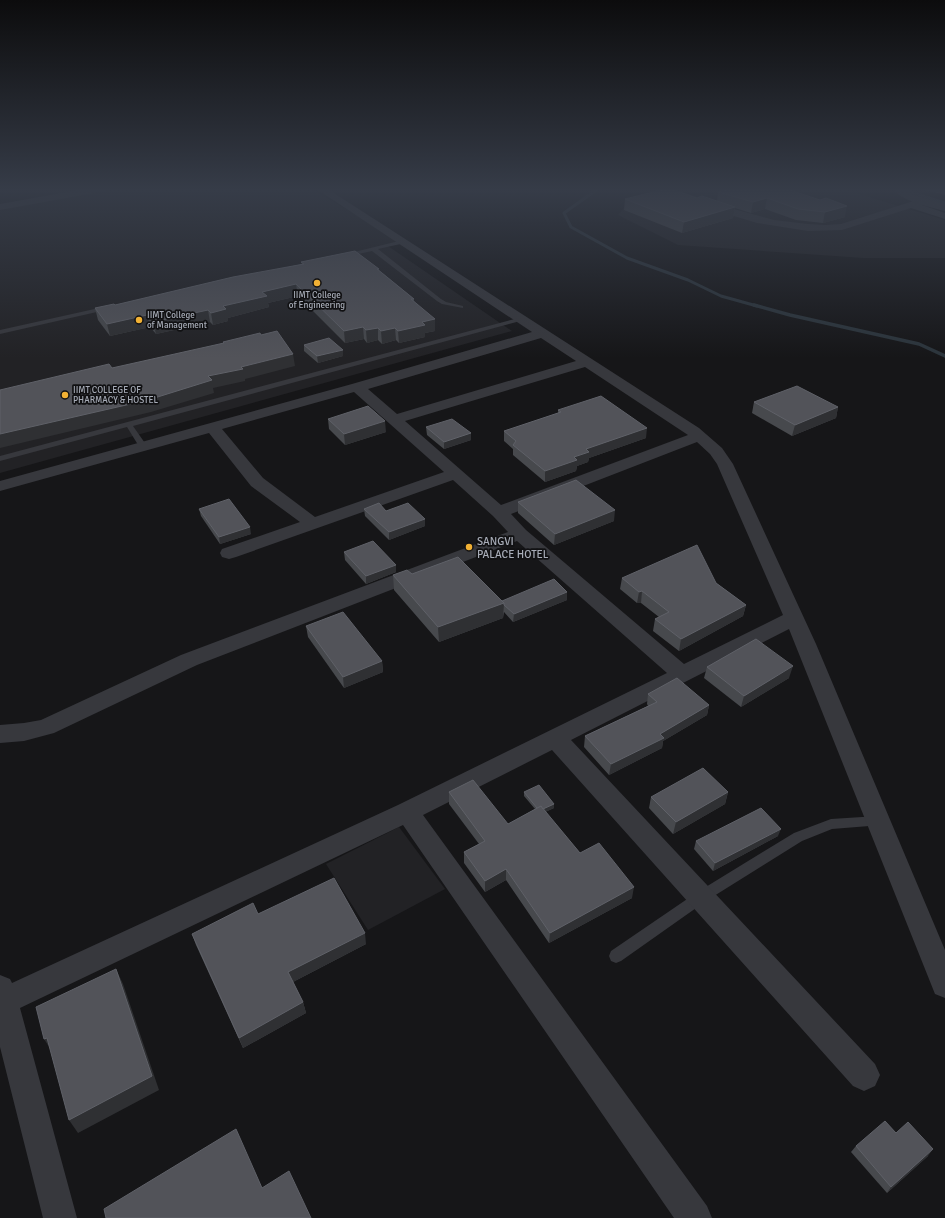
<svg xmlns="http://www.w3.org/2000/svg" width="945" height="1218" viewBox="0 0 945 1218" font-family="Signika,sans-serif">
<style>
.built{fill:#222225}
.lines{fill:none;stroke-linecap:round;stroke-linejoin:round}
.stream-far1{stroke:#2c353c;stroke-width:3}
.stream{stroke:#2c353c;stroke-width:3.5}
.service{fill:#37383d;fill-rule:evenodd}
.minor{fill:#37383d;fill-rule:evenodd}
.tertiary{fill:#37383d;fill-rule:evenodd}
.secondary{fill:#45474d;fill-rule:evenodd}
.wall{fill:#47494d}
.shaded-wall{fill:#2f3033}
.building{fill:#525359;stroke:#5f6168}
.poi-dot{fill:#f2b134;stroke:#111113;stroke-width:1.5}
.labels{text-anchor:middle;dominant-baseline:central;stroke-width:3.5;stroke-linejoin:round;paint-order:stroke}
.far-poi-label{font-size:9px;fill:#a8adb8;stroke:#111113;text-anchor:start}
.poi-label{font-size:11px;fill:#a8adb8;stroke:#111113;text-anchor:start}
</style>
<rect width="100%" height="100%" fill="#161618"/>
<g class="built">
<path d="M106,188h204l93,54 -15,4 124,85 -512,142v-266z"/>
<path d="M757,188h82l106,32v38h-82l-185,-13 -60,-30 12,-14 108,-10z"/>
<path d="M399,827l46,62 -77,41 -42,-66z"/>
</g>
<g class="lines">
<g class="stream-far1">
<path d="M599,188l-35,25 7,14 56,31 61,22 33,16 36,10"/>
<path d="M898,188l47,15"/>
</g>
<path class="stream" d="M754,305l36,10 129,29 26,12"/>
<g class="service">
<path d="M403,240l2,1v2l-27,6 63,50 5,3 17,4v2l-21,-4 -5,-3 -65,-50 -27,6 -3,-2z"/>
<path d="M108,306l2,1v2l-110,25v-4z"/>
<path d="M522,317l3,2 -1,1 -391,106 14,20 -1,2h-6l-13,-21 -127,34v-5z"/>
<path d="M878,816l4,1 2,4 -2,4 -50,4 -30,12 -96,60 -85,60 -5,2 -5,-2 -2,-5 2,-5 85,-58 98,-60 37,-14z"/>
</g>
<g class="minor">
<path d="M315,188h11l373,240 23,20 11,16 83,180 129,306v48l-10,-4 -146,-365 -218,111 304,324 5,11 -5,11 -11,5 -11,-5 -301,-336 -129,65 284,391 5,12h-38l-271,-393 -383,183 57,210h-34l-43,-171v-72l10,4 2,4 386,-178 269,-132 -150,-132 -320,124 -143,68 -30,8 -24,2v-18l24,-2 17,-3 140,-65 327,-123 -15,-16 -40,-36 -217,77 -7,2 -7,-2 -2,-4 2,-4 78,-27 -49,-36 -42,-53 -209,58v-10l352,-97 180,-52zM541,338l35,23 -179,53 -29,-25zM585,367l103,68 -187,70 -96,-84zM354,392l90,80 -129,45 -52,-39 -41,-49zM697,442l13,12 7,10 66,151 -99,49 -158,-134 -15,-16z"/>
<path d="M923,198l5,3 -6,4 23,8v6l-34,-11 -69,22 -34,1 -51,-8 -53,-16 -1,-2 5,-3 66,18 34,4 17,1 16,-1z"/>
</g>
<g class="tertiary">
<path d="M89,188h21l-5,3 -105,19v-6z"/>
<path d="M894,188h10l7,6 34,10v7c-12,-3 -49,-11 -51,-23z"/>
</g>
<path class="secondary" d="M925,188l20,1v6l-19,-5z"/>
</g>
<g class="wall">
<path d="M735,188l110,29 -22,6 -27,-3 -31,-11 -14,4 -16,-5 -2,10 -51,15 -58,-23 1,-11 72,-1 20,3 1,-9z"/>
<path d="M301,262l78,7v1l35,29v2l21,30 -10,2v4l-26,6 -3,-3 -14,4 -4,-4 -11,3 -3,-4 -19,4 -47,-47 -30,7 1,4 -41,11v3l-15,4 -3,-3 -54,12 -6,-7 -40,9 -12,-16 -3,-12 20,-3 187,-41z"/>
<path d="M304,345l39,11 -25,7 -14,-12z"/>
<path d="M754,402l84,5 -2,11 -44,18 -40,-23z"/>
<path d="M558,410l88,28 -57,20 -1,4 -11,4 -1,5 -31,11 -32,-27v-6l-9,-8v-10l54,-18z"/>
<path d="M328,419l58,13 -41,13 -16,-16z"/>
<path d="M426,427l45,6v7l-27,9 -17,-14z"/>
<path d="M518,502l96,19 -60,24 -36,-32z"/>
<path d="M199,509l52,25 -31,10 -19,-28z"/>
<path d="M364,509l22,2 39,15 -36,14 -24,-24z"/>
<path d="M344,552l52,20 -30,12 -21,-24z"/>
<path d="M412,574l90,27 65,-9v8l-54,22 -9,-10 -1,6 -64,24 -45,-52 -1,-15z"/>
<path d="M622,578l94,5 30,22 -3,11 -64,35 -26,-20 2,-12 4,-2 -18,-14h-4l-17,-14z"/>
<path d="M306,626l76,35 1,11 -39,16 -36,-51z"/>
<path d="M707,667l82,11 -48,29 -37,-29z"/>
<path d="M648,694l61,11 -2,10 -44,26 -1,7 -53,27 -25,-28 1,-11 63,-30 -1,-2z"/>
<path d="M449,792l59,32 27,-15 -11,-13v-4l30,12v4l-9,4 35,41 52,45 -83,45 -43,-63 -21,12 -21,-29v-11l15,-8 -30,-40z"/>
<path d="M728,792l-3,12 -52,30 -24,-26 2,-11z"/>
<path d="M778,836l-65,35 -19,-22 2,-8z"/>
<path d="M258,914l108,30 -73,38 10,20 3,11 -63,35 -47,-103 -4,-11z"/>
<path d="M896,1133l32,23 -41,37 -36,-41 5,-6z"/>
</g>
<g class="shaded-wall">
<path d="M767,198l-2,11 -14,4 2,-11z"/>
<path d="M847,206l-2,11 -22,6 2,-11z"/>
<path d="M735,207l-2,11 -51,15 2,-11z"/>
<path d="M296,284l2,12 -30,7 1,4 -41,11v3l-15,4 -2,-12 12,-7 39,-14z"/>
<path d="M208,310l2,12 -54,12 -3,-12z"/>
<path d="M147,315l3,12 -40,9 -3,-12z"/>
<path d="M435,319v12l-10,2v4l-26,6 -1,-12 24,-9z"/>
<path d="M363,327l1,12 -19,4 -1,-12z"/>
<path d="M378,328v12l-11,3 -1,-13z"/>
<path d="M395,328l1,12 -14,4 -1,-13z"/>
<path d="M343,350v6l-25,7 -1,-7z"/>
<path d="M293,354l2,12 -50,13v2l-32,7 1,5 -63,19 -151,36v-14l208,-58z"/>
<path d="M838,407l-2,11 -44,18 3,-11z"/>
<path d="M385,421l1,11 -41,13 -1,-11z"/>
<path d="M647,428l-1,10 -57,20 -1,4 -11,4 -1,5 -31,11v-11l29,-14 12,-8z"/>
<path d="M471,433v7l-27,9v-7z"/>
<path d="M615,510l-1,11 -60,24 1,-11z"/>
<path d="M425,519v7l-36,14v-8z"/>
<path d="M250,527l1,7 -31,10 -1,-7z"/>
<path d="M396,565v7l-30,12v-8z"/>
<path d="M642,591l-1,12h-4l2,-11z"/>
<path d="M567,592v8l-54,22 1,-8z"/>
<path d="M504,603l-1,15 -64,24 -1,-15z"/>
<path d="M746,605l-3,11 -64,35 2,-12z"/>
<path d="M382,661l1,11 -39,16 -1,-11z"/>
<path d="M793,666l-4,12 -48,29 3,-11z"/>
<path d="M709,705l-2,10 -44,26 -1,7 -53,27 2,-11 49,-30z"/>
<path d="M728,792l-3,12 -52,30 3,-12z"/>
<path d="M554,804v4l-15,7v-4z"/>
<path d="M781,829l-3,7 -65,35 2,-8z"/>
<path d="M506,869v11l-21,12v-11z"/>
<path d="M634,887l-2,11 -83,45 1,-10z"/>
<path d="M365,933l1,11 -75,39 -3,-11z"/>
<path d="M116,969l7,15 36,106 -81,43 -9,-13z"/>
<path d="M303,1002l3,11 -63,35 -4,-10z"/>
<path d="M47,1038l6,15 -9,-14z"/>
<path d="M933,1149l-5,7 -41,37 4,-6z"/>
</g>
<g class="building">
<path d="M669,188l28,10 5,-2 33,11 -51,15 -59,-23z"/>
<path d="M735,188h49l36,12 6,-2 21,8 -22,6 -27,-3 -31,-11 -14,4 -35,-10z"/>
<path d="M355,251l24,18h-2l37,30h-3l24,20 -13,3 3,3 -27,6 -3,-3 -14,3 -3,-3 -12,2 -3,-3 -19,4 -48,-47 -34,8 5,4 -44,10 3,3 -15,4 -3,-3 -55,12 -6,-7 -40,9 -12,-16 19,-4 1,1 118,-28 71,-13 -3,-2z"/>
<path d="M277,331l16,23 -52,13 2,2 -35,7 4,4 -64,20 -148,34v-44l109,-26 3,4 112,-25 -1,-1 37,-9 1,2z"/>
<path d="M329,338l14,12 -26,6 -13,-11z"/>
<path d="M797,386l41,21 -43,18 -41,-23z"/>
<path d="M601,396l46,32 -61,21 3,3 -15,5 3,3 -32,11 -32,-26 3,-4 -12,-10 57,-19 -3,-2z"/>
<path d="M368,406l17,15 -41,13 -16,-15z"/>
<path d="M452,419l19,14 -27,9 -18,-15z"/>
<path d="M576,480l39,30 -60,24 -37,-32z"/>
<path d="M229,499l21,28 -31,10 -20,-28z"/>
<path d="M379,503l7,8 22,-8 17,16 -36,13 -25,-23z"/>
<path d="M373,541l23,24 -30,11 -22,-24z"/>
<path d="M697,545l19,38 30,22 -65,34 -26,-20 14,-7 -27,-21 -3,1 -17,-14z"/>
<path d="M458,557l46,46 -66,24 -45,-52 14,-5 5,4z"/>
<path d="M554,579l13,13 -53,22 -10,-9v-2l-2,-2z"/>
<path d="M343,612l39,49 -39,16 -37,-51z"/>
<path d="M756,639l37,27 -49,30 -37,-29z"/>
<path d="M677,678l32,27 -49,29 4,4 -53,26 -26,-28 72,-34 -9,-8z"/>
<path d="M703,768l25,24 -52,30 -25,-25z"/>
<path d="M473,780l35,44 33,-18 39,47 19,-10 35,44 -84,46 -44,-64 -21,12 -21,-29 21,-11 -36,-49z"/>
<path d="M539,785l15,19 -11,5 -2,-3 -4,2 -13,-16z"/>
<path d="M761,808l20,21 -66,34 -19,-22z"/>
<path d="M334,878l31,55 -77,39 15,30 -64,36 -47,-104 61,-31 5,11z"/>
<path d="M116,969l36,107 -83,44 -22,-82 -3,1 -8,-32z"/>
<path d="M885,1121l11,12 12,-11 25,27 -42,38 -35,-41z"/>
<path d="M236,1129l26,59 27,-17 22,47h-205l-2,-9z"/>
</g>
<linearGradient id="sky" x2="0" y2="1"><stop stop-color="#0c0c0d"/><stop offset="0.53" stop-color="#363c48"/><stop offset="1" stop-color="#363c48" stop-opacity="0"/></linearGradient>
<rect width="945" height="358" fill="url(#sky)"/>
<g class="poi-dot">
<circle cx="317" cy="283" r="4"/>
<circle cx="139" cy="320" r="4"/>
<circle cx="65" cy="395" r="4"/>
<circle cx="469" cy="547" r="4"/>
</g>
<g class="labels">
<g class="far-poi-label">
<text x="317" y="295" text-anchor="middle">IIMT College<tspan x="317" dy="10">of Engineering</tspan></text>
<text x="147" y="315">IIMT College<tspan x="147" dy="10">of Management</tspan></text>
<text x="73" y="390">IIMT COLLEGE OF<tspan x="73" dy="10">PHARMACY &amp; HOSTEL</tspan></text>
</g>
<g class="poi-label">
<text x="477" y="541">SANGVI<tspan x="477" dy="13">PALACE HOTEL</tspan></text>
</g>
</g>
</svg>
